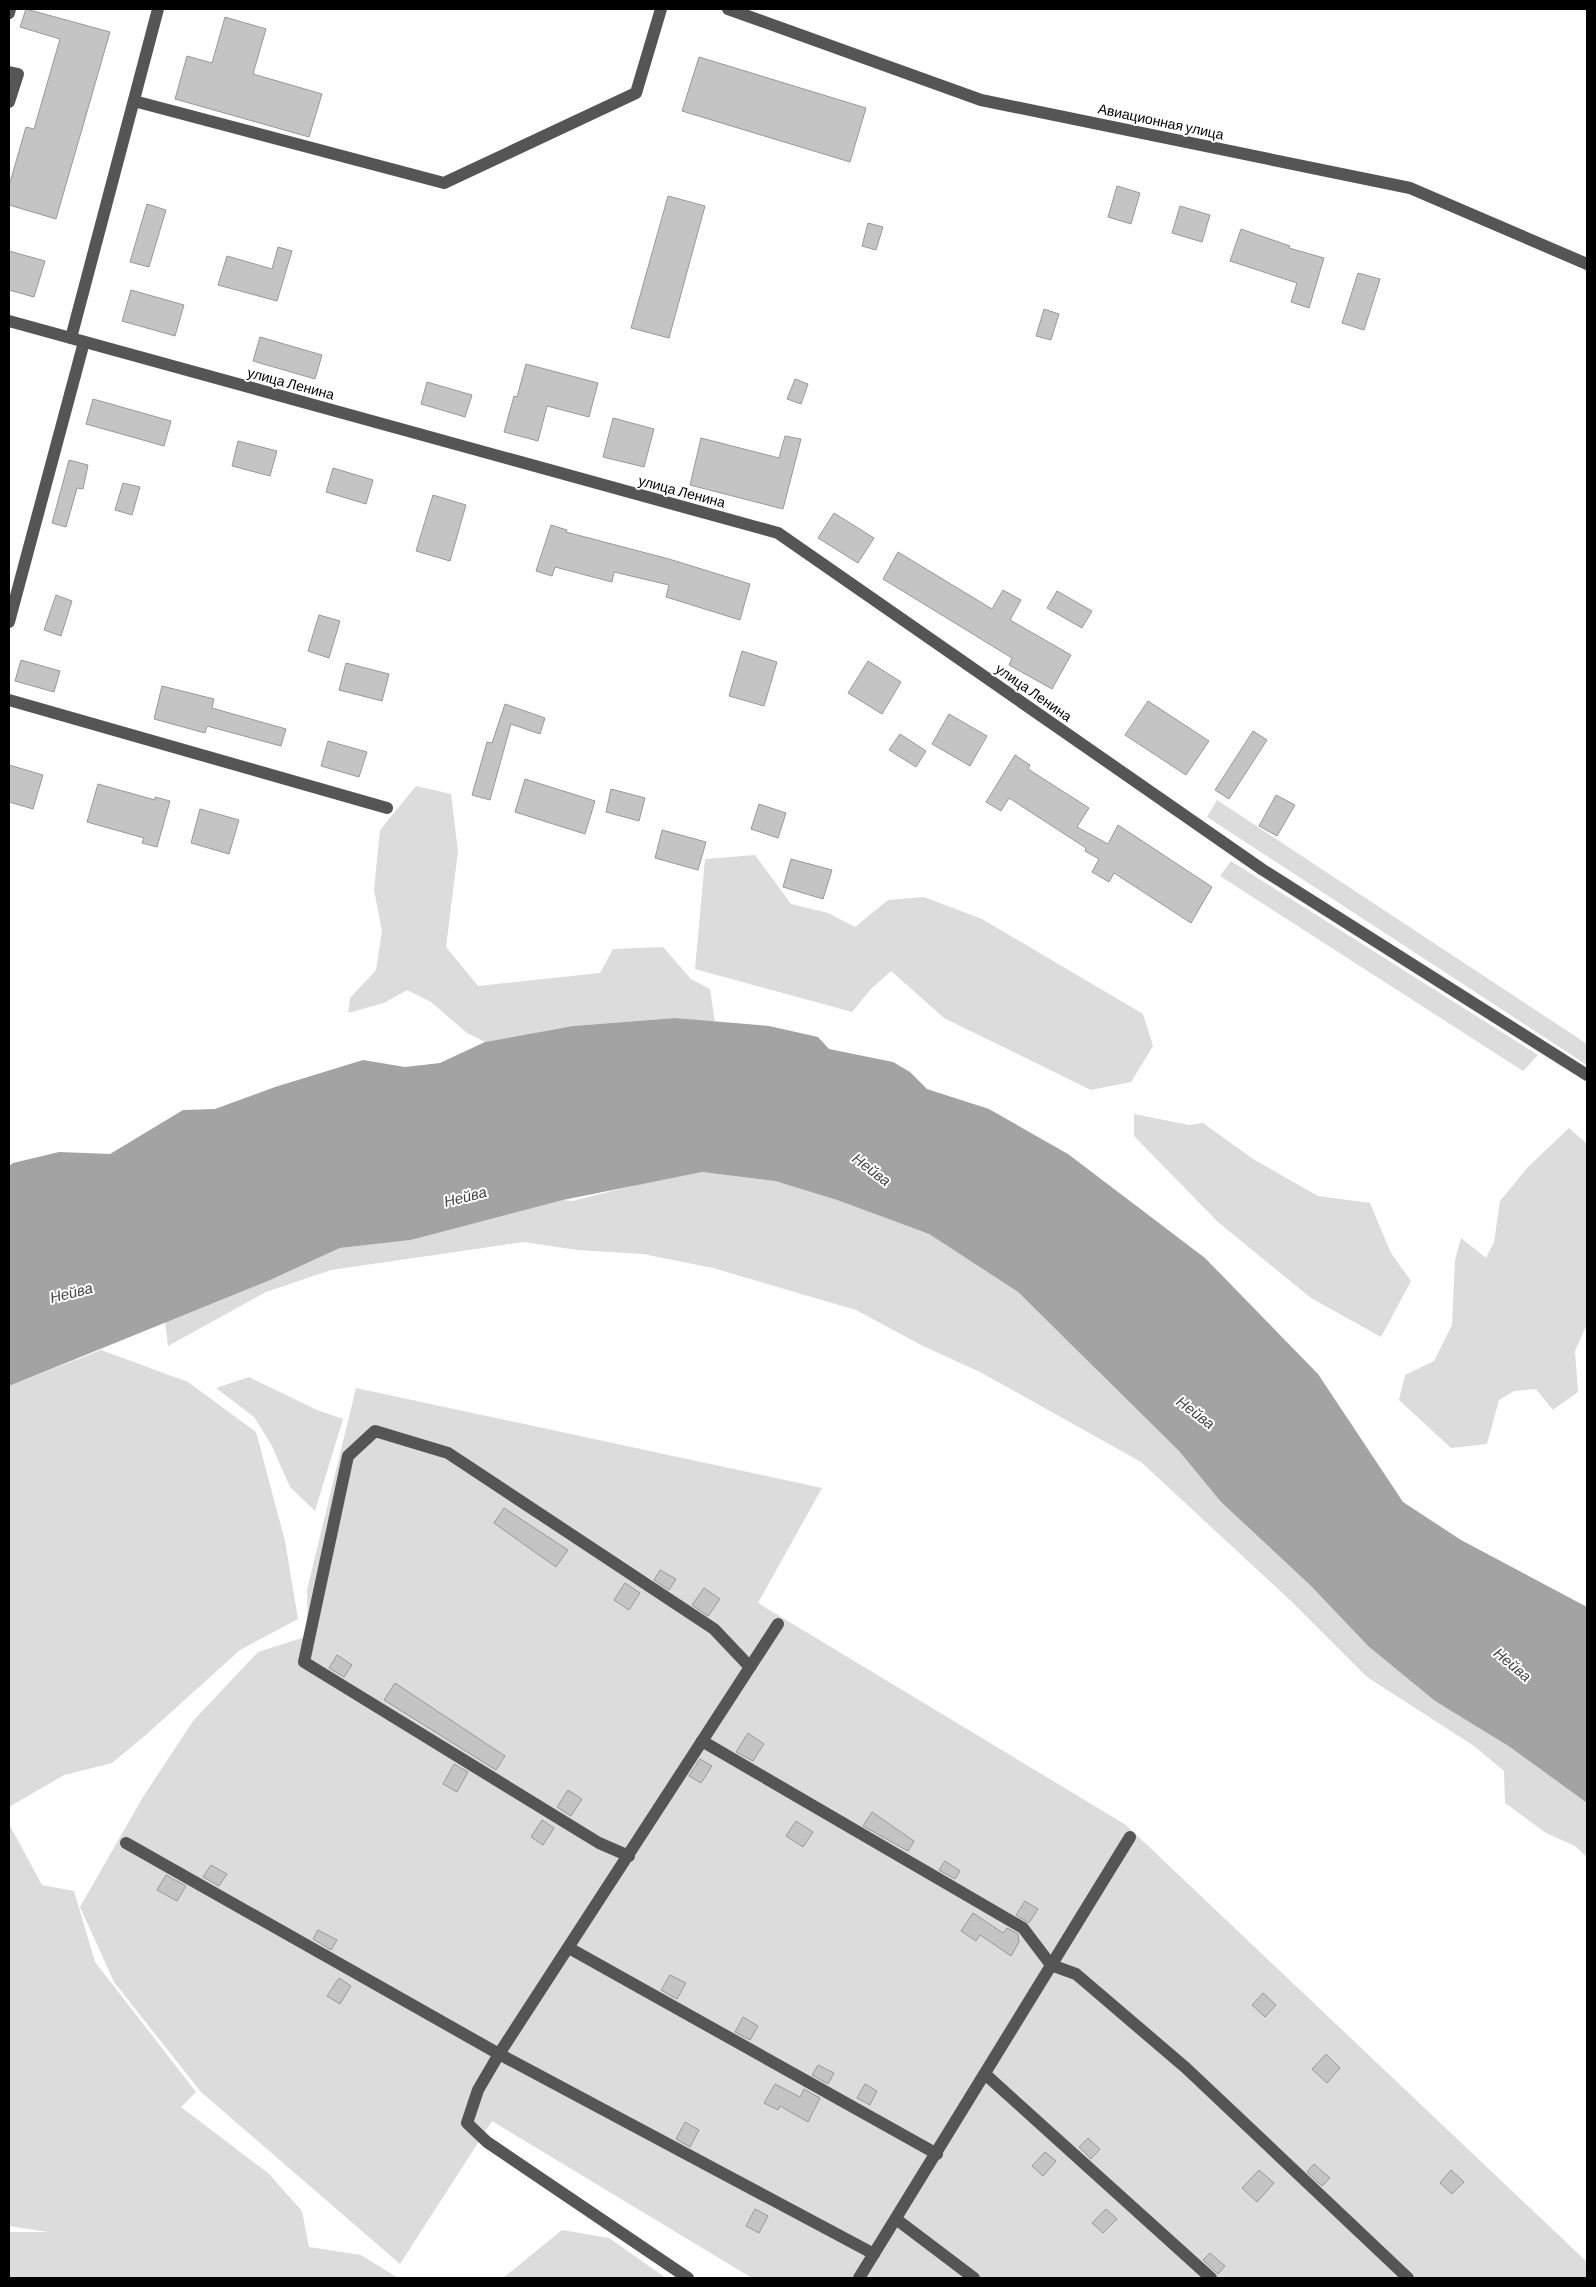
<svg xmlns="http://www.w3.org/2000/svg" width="1596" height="2287" viewBox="0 0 1596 2287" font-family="Barlow,sans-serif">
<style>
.green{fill:#dcdcdc}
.water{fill:#a3a3a3}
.building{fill:#c4c4c4;stroke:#999}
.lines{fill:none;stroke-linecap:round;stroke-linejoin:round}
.minor{stroke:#555;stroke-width:12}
.labels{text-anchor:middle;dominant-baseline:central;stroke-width:4;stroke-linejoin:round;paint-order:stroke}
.street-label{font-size:14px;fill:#000;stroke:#fff}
.water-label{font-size:15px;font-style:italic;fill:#444;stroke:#fff}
</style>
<rect width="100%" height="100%" fill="#fff"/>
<g class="green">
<path d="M416,786l35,8 7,57 -12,96 32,39 122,-13 13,-24 50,-2 28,32 19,10 5,33 -40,-4 -102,8 -88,16 -18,-9 -36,-31 -24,-12 -23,13 -36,10 2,-15 26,-28 6,-39 -8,-41 6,-60z"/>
<path d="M1217,800l370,244v21l-380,-248z"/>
<path d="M755,855l36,49 37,9 27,14 33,-27 36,-3 58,22 161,95 10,32 -22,36 -40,8 -147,-72 -53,-47 -20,18 -19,23 -157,-43 10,-110z"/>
<path d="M1231,861l307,194 -15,16 -303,-195z"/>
<path d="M1134,1114l55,11 14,-2 50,36 65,37 52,7 21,50 20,28 -30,56 -70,-39 -93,-76 -84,-86z"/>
<path d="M1569,1128l18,16v180l-12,27 3,41 -25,18 -17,-21 -22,2 -15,9 -12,44 -36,4 -52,-48 6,-25 29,-14 18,-36 3,-65 6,-22 25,20 8,-16 6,-41 28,-34z"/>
<path d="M702,1172l73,9 62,19 92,34 89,58 161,159 42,51 89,83 58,61 67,55 75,46 77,56v54l-12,-11 -29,-13 -41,-30 -1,-32 -30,-25 -107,-69 -76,-76 -150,-139 -161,-90 -57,-26 -67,-36 -143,-42 -70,-14 -66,-4 -53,-8 -193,28 -65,22 -98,54 -3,-25 103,-40 72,-33 71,-8 152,-40 9,1 72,-18z"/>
<path d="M101,1350l87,32 68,50 29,109 13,78 -58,31 -93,84 -35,29 -48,12 -55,32v-421z"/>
<path d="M249,1377l68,33 26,9 -28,92 -25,-24 -19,-43 -17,-27 -38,-29z"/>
<path d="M356,1388l466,100 -64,115 368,222 461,437v16h-835l-260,-157 -92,143 -199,-172 -87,-110 -34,-75 63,-110 50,-76 65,-69 50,-16 -1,-46z"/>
<path d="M9,1824l33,61 32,6 21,71 101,130 -15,15 87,66 34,38 7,36 52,8 37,23h-389v-46h39l-39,-6z"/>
<path d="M562,2230l47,8 57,40h-163z"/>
</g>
<path class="water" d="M675,1018l94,8 49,11 11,12 64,13 17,10 17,17 62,20 79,45 137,104 113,116 85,128 58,38 126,67v196l-77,-56 -75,-46 -67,-55 -58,-61 -89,-83 -42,-51 -161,-159 -89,-58 -92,-34 -62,-19 -73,-9 -139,28 -152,40 -71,8 -72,33 -259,105v-220l4,-3 46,-11 51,2 73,-44 32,-1 60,-22 88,-27 42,7 35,-4 45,-21 88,-16z"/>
<g class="building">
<path d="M26,9l84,23 -54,187 -47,-14v-19l17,-59 8,2 26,-90 -40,-12z"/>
<path d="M225,17l41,12 -13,45 69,20 -13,43 -134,-38 12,-43 25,7z"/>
<path d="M699,57l167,51 -16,54 -168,-51z"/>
<path d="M1117,186l23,7 -9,31 -23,-7z"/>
<path d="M668,196l37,10 -36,132 -38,-10z"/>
<path d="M147,204l19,6 -17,57 -19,-5z"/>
<path d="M1180,206l30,9 -8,27 -30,-9z"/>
<path d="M868,223l15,4 -7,23 -14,-4z"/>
<path d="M1241,229l49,17 -1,2 35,10 -15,50 -18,-6 6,-19 -67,-22z"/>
<path d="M278,247l14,4 -15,50 -59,-16 9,-29 45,13z"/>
<path d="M9,251l36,10 -11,36 -25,-7z"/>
<path d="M1358,273l22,6 -16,51 -22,-7z"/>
<path d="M131,290l53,15 -9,31 -53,-15z"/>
<path d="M1044,309l15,5 -8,26 -15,-4z"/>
<path d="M260,337l62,18 -7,24 -62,-18z"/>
<path d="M526,364l72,19 -9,34 -42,-11 -9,35 -34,-9 10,-36 3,1z"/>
<path d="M795,379l13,5 -7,20 -14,-5z"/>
<path d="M427,382l45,13 -7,22 -44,-13z"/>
<path d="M93,399l78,22 -7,25 -78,-22z"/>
<path d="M613,418l41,11 -10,38 -41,-10z"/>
<path d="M785,436l16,3 -18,70 -93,-24 11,-47 78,20z"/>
<path d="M238,441l39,10 -7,25 -38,-10z"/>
<path d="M69,460l19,5 -5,24 -6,-1 -11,39 -14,-4z"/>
<path d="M333,468l40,12 -7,24 -40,-12z"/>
<path d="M123,483l17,4 -8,28 -17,-5z"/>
<path d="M433,495l33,10 -16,56 -34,-10z"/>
<path d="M834,513l40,25 -16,25 -40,-25z"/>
<path d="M551,525l16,5 -1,2 103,27 81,25 -10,36 -74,-23 3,-12 -55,-13 -2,10 -57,-15 -3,9 -16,-5z"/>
<path d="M898,552l94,57 11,-19 18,10 -11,20 61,35 -19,34 -43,-24 3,-7 -129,-79z"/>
<path d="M1057,591l35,20 -10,17 -35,-20z"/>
<path d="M56,595l16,6 -11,35 -17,-6z"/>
<path d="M319,615l21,6 -11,37 -21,-7z"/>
<path d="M742,651l35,11 -13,44 -35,-10z"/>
<path d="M21,660l39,11 -6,21 -39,-11z"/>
<path d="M868,661l33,21 -19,32 -34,-21z"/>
<path d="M346,663l43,11 -7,27 -43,-11z"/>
<path d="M162,686l52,13 -2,9 74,21 -5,17 -74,-20 -2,7 -51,-14z"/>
<path d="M1148,701l61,40 -23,34 -61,-40z"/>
<path d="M505,704l40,14 -5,16 -29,-10 -21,76 -18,-5 15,-53 5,1z"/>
<path d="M949,714l38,22 -17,30 -38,-22z"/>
<path d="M1253,731l14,9 -38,59 -14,-9z"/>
<path d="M900,734l26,17 -10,16 -27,-17z"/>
<path d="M328,741l39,11 -8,25 -38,-11z"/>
<path d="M1015,755l15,10 -2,4 61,39 -12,19 31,17 10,-19 94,62 -21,36 -77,-50 -5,9 -17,-10 7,-13 -14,-8 1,-3 -77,-50 -8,13 -15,-9z"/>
<path d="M9,765l34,10 -10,34 -24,-7z"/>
<path d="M525,779l70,22 -10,33 -70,-22z"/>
<path d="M98,784l57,16v-3l15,4 -13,46 -15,-4 2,-5 -57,-16z"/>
<path d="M611,789l34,9 -6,23 -33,-9z"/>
<path d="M1276,795l19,10 -18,31 -18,-10z"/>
<path d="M759,804l27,9 -8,25 -27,-9z"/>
<path d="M200,809l39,11 -10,34 -38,-11z"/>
<path d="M662,830l44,12 -8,28 -43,-12z"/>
<path d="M791,859l41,11 -9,29 -40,-12z"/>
<path d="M504,1508l64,42 -12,17 -62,-44z"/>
<path d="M660,1570l16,9 -7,11 -15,-10z"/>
<path d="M625,1583l15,10 -11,17 -15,-10z"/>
<path d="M704,1588l16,11 -12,17 -16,-11z"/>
<path d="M337,1655l15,10 -8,12 -15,-9z"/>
<path d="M395,1683l110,73 -9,14 -112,-70z"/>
<path d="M748,1733l16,11 -11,17 -17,-9z"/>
<path d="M700,1759l12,7 -11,17 -12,-7z"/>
<path d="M454,1764l14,8 -11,20 -14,-8z"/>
<path d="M568,1790l14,9 -11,17 -14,-9z"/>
<path d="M872,1812l42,29 -6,10 -45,-25z"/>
<path d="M542,1820l12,8 -11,17 -12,-8z"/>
<path d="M796,1821l17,11 -10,15 -17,-11z"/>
<path d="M945,1861l15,10 -5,8 -16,-9z"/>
<path d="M211,1865l16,9 -8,12 -16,-9z"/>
<path d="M166,1875l20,11 -9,15 -20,-11z"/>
<path d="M1025,1901l13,8 -9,14 -13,-8z"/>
<path d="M973,1913l30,20 4,-5 11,6 1,8 -8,14 -31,-21 -4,6 -15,-10z"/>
<path d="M318,1930l19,10 -6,10 -18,-11z"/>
<path d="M670,1975l16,8 -9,16 -16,-9z"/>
<path d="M339,1978l12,8 -11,18 -13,-8z"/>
<path d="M1263,1993l13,12 -11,12 -13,-12z"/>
<path d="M743,2017l15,9 -8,14 -15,-8z"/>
<path d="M1326,2054l14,14 -13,15 -15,-14z"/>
<path d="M818,2065l16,8 -6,11 -16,-9z"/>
<path d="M775,2084l25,13 4,-8 16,9 -12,24 -28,-16 -2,4 -14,-7z"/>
<path d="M865,2084l12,7 -7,14 -13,-7z"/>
<path d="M685,2122l14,8 -9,17 -14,-8z"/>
<path d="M1088,2138l12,11 -9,10 -12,-12z"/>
<path d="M1045,2152l11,9 -13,15 -11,-10z"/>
<path d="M1314,2164l16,14 -8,8 -15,-14z"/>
<path d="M1259,2170l15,13 -17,19 -15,-14z"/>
<path d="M1451,2170l13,12 -12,12 -12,-11z"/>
<path d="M755,2209l13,7 -9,17 -13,-7z"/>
<path d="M1106,2209l11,10 -14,14 -11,-10z"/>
<path d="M1210,2253l15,13 -7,8 -15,-14z"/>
</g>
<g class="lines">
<g class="minor">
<path d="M728,9l253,91 429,88 177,76"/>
<path d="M9,13l1,-4"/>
<path d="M9,72l9,2 -9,28"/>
<path d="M134,101l310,82 192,-90 25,-84"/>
<path d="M9,321l769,212 485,337 324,205"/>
<path d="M71,338l87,-329"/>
<path d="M9,622l75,-280"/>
<path d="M9,700l378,108"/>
<path d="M702,1741l321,187 28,37 25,9 110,94 222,210"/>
<path d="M126,1843l373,211 375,200"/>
<path d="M629,1856l-30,-13 -295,-181 44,-206 27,-25 73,22 266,176 36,38"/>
<path d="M569,1948l368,206"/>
<path d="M985,2074l226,204"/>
<path d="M896,2219l78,59"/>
<path d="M688,2278l-201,-136 -20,-19 11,-33 21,-36 279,-430"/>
<path d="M859,2278l271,-441"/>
</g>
</g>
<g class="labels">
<g class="street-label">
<text transform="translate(1161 121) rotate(12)">Авиационная улица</text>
<text transform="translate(291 383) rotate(15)">улица Ленина</text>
<text transform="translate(682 491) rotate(15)">улица Ленина</text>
<text transform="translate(1034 692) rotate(35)">улица Ленина</text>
</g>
<g class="water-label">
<text transform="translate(872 1169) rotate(37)">Нейва</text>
<text transform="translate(465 1196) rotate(-14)">Нейва</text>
<text transform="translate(71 1292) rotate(-14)">Нейва</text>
<text transform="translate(1196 1412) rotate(37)">Нейва</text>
<text transform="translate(1513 1664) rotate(40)">Нейва</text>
</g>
</g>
<rect width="1596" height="2287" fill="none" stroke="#000000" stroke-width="20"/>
</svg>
